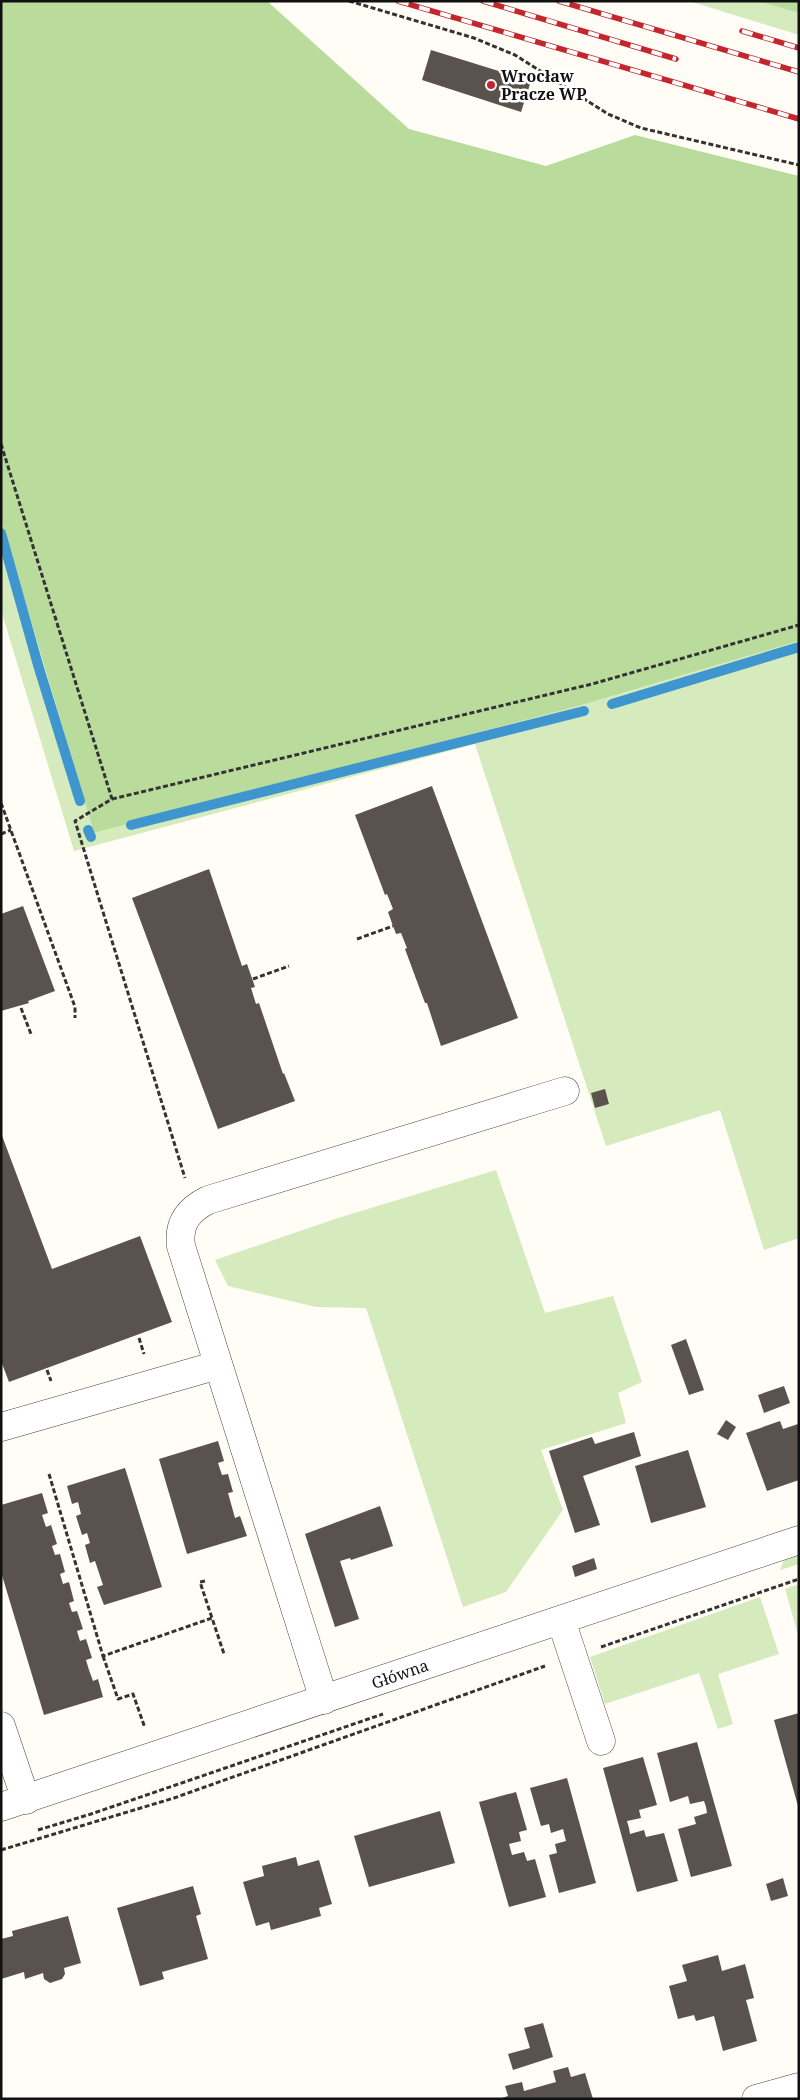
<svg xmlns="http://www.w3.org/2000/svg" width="800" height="2100" viewBox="0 0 800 2100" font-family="'Noto Serif',serif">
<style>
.green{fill:#d5ebbd}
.forest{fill:#b9dc9c}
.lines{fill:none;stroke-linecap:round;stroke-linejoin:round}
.stream{stroke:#3f96cf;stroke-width:10}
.building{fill:#5a524d}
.minor-casing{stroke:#444;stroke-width:29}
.path{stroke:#333;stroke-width:3;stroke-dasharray:5 2.5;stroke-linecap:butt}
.minor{stroke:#fff;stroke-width:28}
.rail-casing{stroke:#c4262e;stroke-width:5.5}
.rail{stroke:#fff;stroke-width:4;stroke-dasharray:11;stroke-linecap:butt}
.poi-dot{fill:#c4262e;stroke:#fff;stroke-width:2}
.labels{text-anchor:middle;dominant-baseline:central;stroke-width:5;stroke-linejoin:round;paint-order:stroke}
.poi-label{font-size:16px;font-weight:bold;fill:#111;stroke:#fff;text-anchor:start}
.street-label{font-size:16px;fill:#111;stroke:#fff}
</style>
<rect width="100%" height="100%" fill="#fffdf5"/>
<g class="green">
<path d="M689,1h69l41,12v22z"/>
<path d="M1,520l93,313 481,-126 224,-66v597l-35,12 -44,-140 -114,36 -131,-402 -401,107 -73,-241z"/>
<path d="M496,1170l49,143 68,-17 29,86 -24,11 8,30 -85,27 22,60 -57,82 -43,15 -97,-299 -50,-1 -88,-21 -13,-26 123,-42z"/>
<path d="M799,1555v9l-19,6 4,-10z"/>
<path d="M799,1584v46l-2,1 -12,-42z"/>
<path d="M760,1597l19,57 -61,20 15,50 -15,5 -19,-56 -94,31 -15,-47z"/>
</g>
<g class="forest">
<path d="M1,1h266l142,128 137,37 89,-31 164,41v465l-224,66 -481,126 -93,-313z"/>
<path d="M758,1h41v12z"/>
</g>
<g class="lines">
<g class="stream">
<path d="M1,533l37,132 42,136"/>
<path d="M612,704l187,-57"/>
<path d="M131,825l453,-114"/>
<path d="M88,830l3,7"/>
</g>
</g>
<g class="building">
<path d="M431,50l100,31 -10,31 -99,-32z"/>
<path d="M432,786l86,232 -77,28 -14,-43h-2l-20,-54 2,-1 -6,-15 -5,1 -3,-8 -5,-14 5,-3 -6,-15 -2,1 -30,-80z"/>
<path d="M209,869l33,97 5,-2 8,23 -4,1 5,16 3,-1 24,71 1,-1 11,28 -77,28 -86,-231z"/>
<path d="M23,906l32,85 -27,10 1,2 -28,8v-97z"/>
<path d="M605,1089l4,15 -14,4 -4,-15z"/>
<path d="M1,1133l51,136 88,-33 32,86 -163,60 -8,-21z"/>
<path d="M686,1339l18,51 -15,5 -18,-50z"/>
<path d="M784,1386l6,17 -26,10 -6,-18z"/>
<path d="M726,1420l10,7 -8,13 -11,-6z"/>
<path d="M780,1421l3,8 15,-5 1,3v53l-32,11 -21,-58z"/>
<path d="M634,1432l7,24 -58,20 17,49 -25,8 -26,-82 43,-14 3,7z"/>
<path d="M218,1441l6,20 -6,2 4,12 6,-1 5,18 -5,1 7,25 5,-2 7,20 -60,18 -28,-95z"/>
<path d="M688,1450l18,57 -55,16 -16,-57z"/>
<path d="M125,1468l37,119 -58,18 -7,-18 6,-2 -8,-24 -5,2 -5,-18 5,-2 -3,-10 -5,2 -6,-19 5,-2 -3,-12 -6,2 -5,-18z"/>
<path d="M42,1493l6,20 -6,2 4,12 5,-2 6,19 -5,2 3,9 5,-1 5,18 -5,2 3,10 6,-2 5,19 -5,2 3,9 5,-1 6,18 -6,2 3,10 6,-2 6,19 -6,2 3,10 4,11 5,-2 5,18 -59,18 -43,-143v-67z"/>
<path d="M380,1506l13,40 -42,14 -1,-2 -10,3 19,58 -24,8 -30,-93z"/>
<path d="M594,1558l3,11 -22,8 -3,-11z"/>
<path d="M799,1713v93h-1l-24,-86z"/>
<path d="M697,1742l35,124 -41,11 -13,-48 18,-5 -2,-7 13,-4 -1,-6 -2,-6 -14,3 -2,-8 -18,6 -13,-49z"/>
<path d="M643,1757l14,48 -18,5 2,8 -14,3 2,7 1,6 14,-4 2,7 18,-4 14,48 -41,11 -34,-124z"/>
<path d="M567,1778l29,105 -37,10 -10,-38 8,-2 -2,-9 11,-3 -3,-12 -12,4 -2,-9 -8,2 -11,-38z"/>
<path d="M516,1792l11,38 -8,2 2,9 -12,3 3,11 12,-3 3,9 8,-2 11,38 -37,10 -30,-105z"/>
<path d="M440,1811l15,52 -86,24 -15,-51z"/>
<path d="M296,1857l2,9 21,-6 13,44 -13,4 2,8 -50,14 -2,-8 -13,4 -13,-44 21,-6 -2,-10z"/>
<path d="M783,1878l5,18 -17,5 -5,-17z"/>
<path d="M193,1886l8,28 -5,2 12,43 -46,13 2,7 -24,7 -23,-78z"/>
<path d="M68,1916l13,47 -17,5 1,6 -3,5 -12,4 -6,-4 -1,-6 -18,6 -1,-7 -23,7v-40l12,-3 -1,-5z"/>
<path d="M718,1955l4,16 23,-7 9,34 -8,2 11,41 -34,10 -9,-35 -18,5 -2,-6 -16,4 -9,-33 18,-5 -5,-16z"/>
<path d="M543,2023l10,34 -40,13 -5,-16 22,-6 -6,-20z"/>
<path d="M568,2067l3,10 14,-4 8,26h-94l9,-3 -3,-10 17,-4 2,9 32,-9 -3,-11z"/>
</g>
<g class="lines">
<g class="minor-casing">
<g id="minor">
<path d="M1,1427l217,-62"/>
<path d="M561,1620l40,121"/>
<path d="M324,1700l-143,-454c-3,-22 7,-36 27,-46l357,-109"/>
<path d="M1,1726l25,74"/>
<path d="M1,1807l798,-267"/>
<path d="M756,2099l43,-12"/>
</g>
</g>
<g class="path">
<path d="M349,1l125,37 41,17 93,59 33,14 158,37"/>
<path d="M1,444l111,355 -37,22 110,357"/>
<path d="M112,799l480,-115 207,-59"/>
<path d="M1,803l74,204v11"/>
<path d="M1,834l10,-4"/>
<path d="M357,939l36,-13"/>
<path d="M253,979l36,-13"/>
<path d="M21,1008l10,26"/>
<path d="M139,1338l5,16"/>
<path d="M47,1370l4,11"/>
<path d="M49,1474l54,182 109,-38 12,36"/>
<path d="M205,1581l-5,1 12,36"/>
<path d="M601,1647l198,-68"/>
<path d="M103,1656l15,43 15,-5 12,34"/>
<path d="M38,1830l53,-16 292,-100"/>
<path d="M1,1850l173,-52 371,-132"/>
</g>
<use href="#minor" class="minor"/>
<g class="rail-casing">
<g id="rail">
<path d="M398,1l401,118"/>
<path d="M483,1l193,58"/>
<path d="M559,1l240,71"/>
<path d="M742,31l57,17"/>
</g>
</g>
<use href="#rail" class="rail"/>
</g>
<circle class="poi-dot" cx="491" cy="85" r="5"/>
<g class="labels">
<g class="poi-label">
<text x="501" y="76">Wrocław<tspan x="501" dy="18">Pracze WP</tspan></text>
</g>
<g class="street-label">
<text transform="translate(400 1674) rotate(-19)">Główna</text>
</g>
</g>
<rect width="800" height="2100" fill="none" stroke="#111111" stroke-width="5"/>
</svg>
